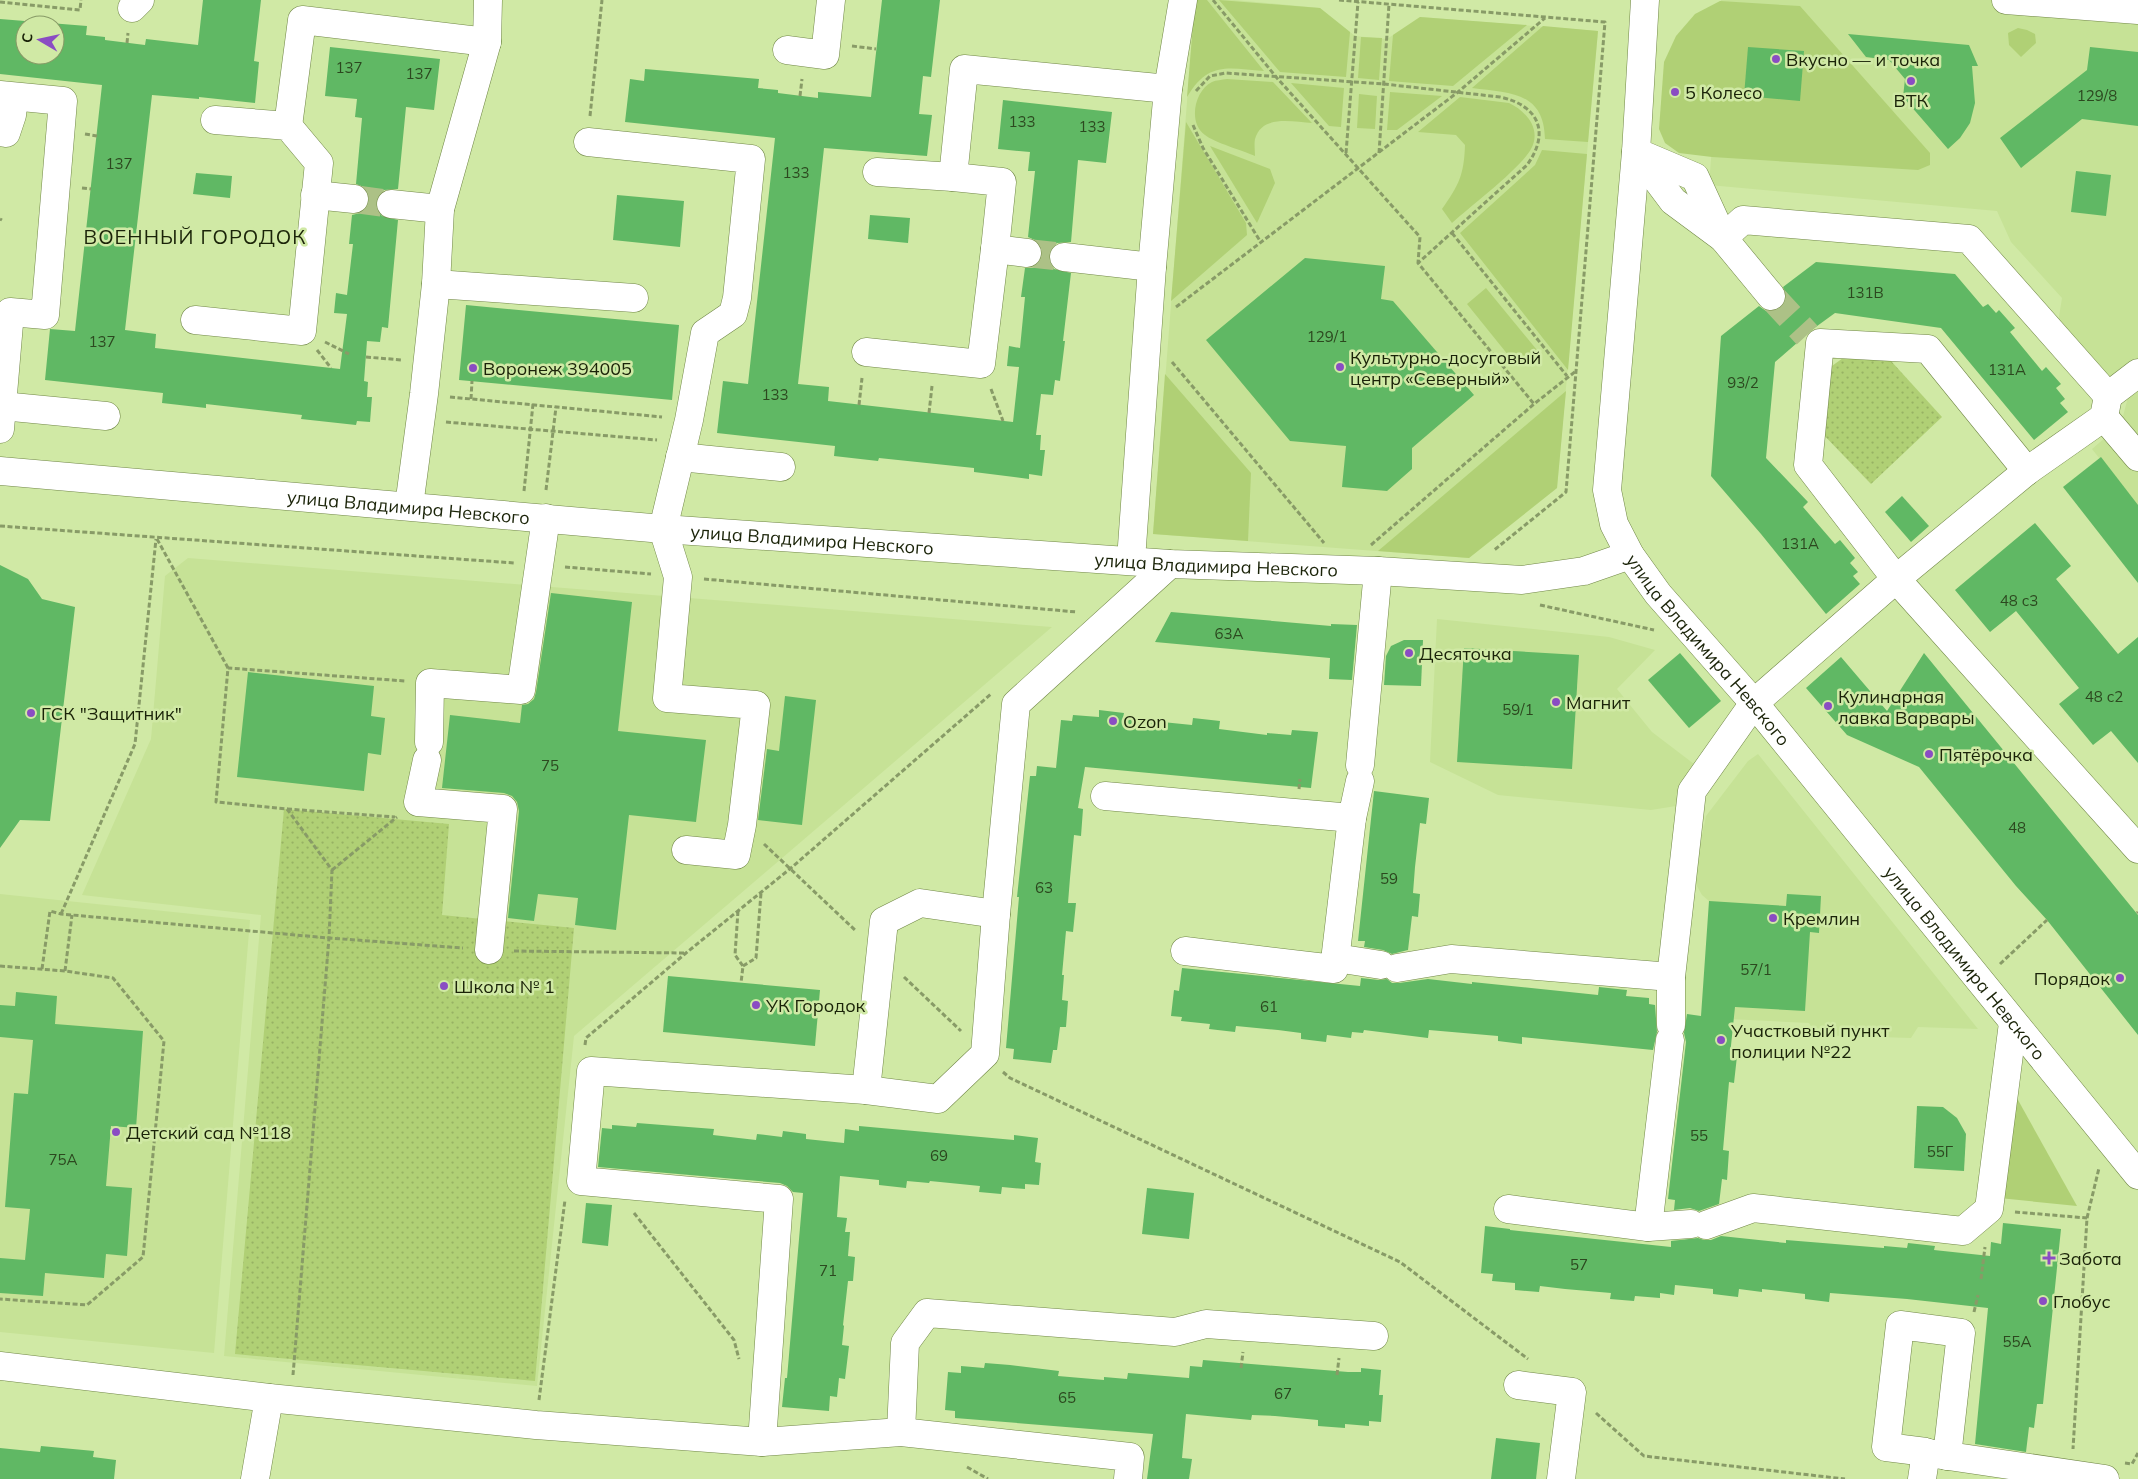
<svg xmlns="http://www.w3.org/2000/svg" width="2138" height="1479" viewBox="0 0 2138 1479" font-family="Mulish,sans-serif">
<style>
.built{fill:#c6e296}
.green{fill:#b0d075}
.park{fill:url(#park-dots)}
.building{fill:#60b864;fill-rule:evenodd}
.lines{fill:none;stroke-linecap:round;stroke-linejoin:round}
.minor-tunnel{stroke:#acc186;stroke-width:28;stroke-dasharray:28 14;stroke-linecap:butt}
.minor-casing{stroke:#718747;stroke-width:29}
.path{stroke:#889b67;stroke-width:3;stroke-dasharray:5 2.5;stroke-linecap:butt}
.minor{stroke:#fff;stroke-width:28}
.poi-dot{fill:#8a4dc3;stroke:#d0e9a5;stroke-width:2}
.labels{text-anchor:middle;dominant-baseline:central;stroke-width:5;stroke-linejoin:round;paint-order:stroke}
.number-label{font-size:15px;fill:#2c481f}
.poi-label{font-size:18px;fill:#1a2308;stroke:#d0e9a5;text-anchor:start}
.street-label{font-size:18px;fill:#1a2308;stroke:#d0e9a5}
.quarter-label{font-size:20px;letter-spacing:1px;fill:#1a2308;stroke:#d0e9a5}
</style>
<defs>
<pattern id="park-dots" width="8" height="8" patternUnits="userSpaceOnUse" patternTransform="scale(1.25)"><rect width="8" height="8" fill="#b0d075"/><path d="M2 2h.1M6 6h.1" fill="none" stroke="#97b264" stroke-width="1.8" stroke-linecap="round"/></pattern>
</defs>
<rect width="100%" height="100%" fill="#d0e9a5"/>
<g class="built">
<path d="M1195,0h39l86,8 35,28 32,3 33,-22 178,14 -41,457 -88,70 -316,-24z"/>
<path d="M1721,0h417v507l-46,-58 29,-25 6,-23 -69,-78 4,-25 -51,-56 -14,-31 -288,-26 13,-167z"/>
<path d="M188,558l864,69 -478,409 -37,350 -313,-30 37,-441 -179,-20 69,-156 14,-163z"/>
<path d="M1437,619l172,18 46,13 -38,39 35,43 46,35 -5,12 -17,27 -25,4 -153,-15 -68,-33z"/>
<path d="M1758,754l220,275 -60,-2 -7,11 -95,-3 -7,-12 -81,-4 -19,-118 -7,-6 -9,-16 13,-63 42,-55z"/>
<path d="M0,894l250,26 -36,433 -214,-21z"/>
</g>
<g class="green">
<path d="M1195,0h12l57,71c-36,-3 -56,-10 -77,26z"/>
<path d="M1219,0l101,8 30,24 -4,45 -66,-5z"/>
<path d="M1720,1l80,5 130,147v12l-12,5 -206,-13 -33,-4 -14,-10 -6,-14 5,-67 12,-26 19,-22z"/>
<path d="M1420,17l107,8 -74,61 -64,-5 4,-46z"/>
<path d="M1543,26l55,5 -10,111 -43,-3c-1,-48 -36,-46 -73,-51z"/>
<path d="M2018,28l9,2 8,4 1,9 -15,14 -12,-12 -1,-12z"/>
<path d="M1361,37l21,1 -3,42 -21,-2z"/>
<path d="M1227,79l46,3 39,41c-19,-1 -50,-9 -57,16 -1,5 0,12 0,17 -11,-5 -42,-14 -50,-21 -17,-12 -11,-44 7,-53 4,-2 10,-2 15,-3z"/>
<path d="M1291,83l53,5 -3,39 -12,-1z"/>
<path d="M1390,92l52,4 -45,34h-10z"/>
<path d="M1359,94l18,2 -2,33 -18,-1z"/>
<path d="M1460,97l49,6c17,8 33,26 22,46 -10,19 -60,57 -79,74l-10,-14c17,-24 22,-34 23,-64l-9,-10 -38,-3z"/>
<path d="M1186,122l60,101 1,12 -76,66z"/>
<path d="M1210,146l60,23 5,14 -18,40z"/>
<path d="M1542,150l45,4 -19,216 -108,-137 75,-68z"/>
<path d="M1486,288l51,62 -20,16 -50,-62z"/>
<path d="M1165,374l86,99 -3,68 -95,-7z"/>
<path d="M1566,391l-9,97 -88,70 -91,-7z"/>
<path d="M2013,1091l64,115 -78,-8z"/>
</g>
<g class="park">
<path d="M1843,358l48,3 51,56 -71,67 -54,-56 8,-57z"/>
<path d="M284,809l165,15 -7,91 132,13 -39,453 -300,-27z"/>
</g>
<g class="building">
<path d="M203,0h58l-7,61 5,1 -4,41 -56,-6v2l-47,-4 -27,235 31,4 -1,14 185,21 7,-55 -13,-1 2,-20 11,2 6,-51h-4l3,-29 8,-2 6,-4 4,-9 -2,-7 -4,-6 -8,-3 6,-66 -7,-1 2,-18 -32,-3 5,-49 110,12 -6,51 -28,-3 -8,82 -14,1 -5,4 -3,8 1,8 5,6 16,4 -10,108 -6,-1 -2,15 -13,-1 -3,40 4,1 -1,15h5l-2,25 -13,-1 -1,4 -55,-6 1,-4 -96,-11v4l-44,-5 1,-10 -118,-13 5,-51 25,2 27,-246 -102,-11v-55l87,7 -1,9 19,2v3l40,5 1,-6 52,6zM25,25h30v30h-30z"/>
<path d="M882,0h58l-9,77 -8,-1 -4,38 13,1 -5,41 -103,-8 -26,236 31,3 -1,14 185,21 6,-55 -12,-1 2,-20 11,2 5,-51h-4l4,-29h8l6,-5 3,-9 -1,-8 -4,-5 -9,-4 7,-66h-7l2,-19 -32,-3 5,-49 109,12 -6,51 -28,-3 -7,82 -14,1 -6,5 -2,7 1,8 4,6 17,4 -8,68h2l-5,40 -5,-1 -2,15 -12,-1 -5,41h5l-1,15h5l-3,26 -13,-2v5l-55,-7v-4l-95,-10 -1,3 -44,-5 1,-10 -118,-13 6,-52 25,3 27,-246 -150,-16 5,-43 14,2 1,-12 114,10 -1,9 20,2v3l40,5v-6l53,5z"/>
<path d="M1848,34l121,11 9,21h-6l3,37 -5,20 -10,15 -12,11 -45,-52 2,-18 -16,-19 -23,-3z"/>
<path d="M1748,47l56,4 -4,50 -56,-5z"/>
<path d="M2090,47l48,5v74l-56,-7 -61,49 -21,-30 87,-68z"/>
<path d="M2076,171l35,4 -5,41 -35,-4z"/>
<path d="M196,173l36,3 -2,22 -37,-4z"/>
<path d="M617,195l67,6 -4,46 -67,-7z"/>
<path d="M870,215l40,3 -2,25 -40,-4z"/>
<path d="M1305,258l80,8 -4,33 12,2 81,94 -62,53v21l-25,22 -45,-4 4,-41 -56,-5 -84,-101z"/>
<path d="M1816,262l139,12 28,33 5,-3 8,9 3,-3 16,18 -5,4 32,39 4,-4 15,17 -5,4 9,11 -5,4 8,9 -34,28 -93,-112 -106,-15 -22,16 -38,33 -9,96 42,44 -5,5 32,37 5,-4 15,18 -5,5 8,9 -5,4 7,8 -34,30 -65,-80 -50,-58 10,-140 38,-30 7,5h7l8,-3 5,-7v-7l-3,-7z"/>
<path d="M466,305l213,20 -7,75 -213,-20z"/>
<path d="M2101,457l37,48v78l-75,-96z"/>
<path d="M1902,496l27,30 -18,16 -26,-30z"/>
<path d="M2035,523l36,43 -15,13 62,75 20,-17v126l-27,-32 -18,14 -34,-41 20,-16 -63,-77 -26,21 -35,-42z"/>
<path d="M0,565l28,14 14,20 33,8 -25,214 -30,-1 -20,28z"/>
<path d="M551,593l81,9 -14,129 88,9 -10,82 -67,-7 -13,115 -41,-5 3,-27 -40,-4 -4,27 -26,-3 11,-107 -2,-9 -5,-6 -8,-3 -62,-5 8,-73 70,8 2,-18 6,-1 6,-5 2,-7z"/>
<path d="M1171,612l160,14v-2l26,1 -5,55 -23,-1 1,-21 -175,-16z"/>
<path d="M1404,640h19l-2,46 -37,-1 2,-29 5,-10z"/>
<path d="M1464,648l115,7 -7,114 -115,-7z"/>
<path d="M1680,653l41,48 -32,27 -41,-48z"/>
<path d="M1924,653l214,262v120l-91,-115 -31,-34 -97,-119 -72,-32 -41,-47 35,-31 46,54z"/>
<path d="M248,672l126,14 -3,30 14,2 -4,37 -13,-2 -4,38 -127,-14z"/>
<path d="M785,696l31,4 -14,125 -44,-5 9,-71 12,2z"/>
<path d="M1099,710l25,3 -1,5 69,7 1,-7 27,3 -1,8 48,6v-2l24,2 1,-5 26,2 -7,56 -226,-21 -7,41 5,1 -2,27 -7,-1 -4,43 -2,25h8l-3,29 -7,-1 -4,44h2l-2,25 6,1 -2,26h-6l-3,23h-4l-2,13 -38,-4 1,-10 -8,-1 13,-151h-2l13,-121h6l1,-10 19,2 5,-48 11,1 1,-6 26,2z"/>
<path d="M1374,791l55,7 -3,26 -6,-1 -5,44 -2,26 7,1 -2,23 -6,-1 -4,34 -16,4 -9,-4 -19,-3 1,-6h-7z"/>
<path d="M1787,894l34,2 -2,37 -9,-1 -5,79 -70,-4 -5,48 7,1 -3,27 -5,-1 -6,68 6,1 -2,29 -5,-1 -3,25 -20,7 -9,-3 -16,2 1,-10 -7,-1 18,-157 -2,-9 3,-19 14,2 8,-115 77,5z"/>
<path d="M1182,968l178,18 1,-8 18,2 8,-1 5,4h7l29,-4 44,5v-2l126,13 1,-8 28,3 -1,6 23,2v6l6,1 2,27 -4,18 -131,-13v7l-24,-3v-5l-69,-6 -1,8 -64,-8 -1,3 -11,-1 -1,6 -24,-3 -1,7 -25,-3v-6l-23,-3 -42,-4 -1,6 -26,-3 1,-5 -29,-3 1,-4 -11,-1 3,-26 5,1z"/>
<path d="M668,976l152,14 -5,56 -152,-14z"/>
<path d="M16,992l41,4 -2,28 88,7 -7,97 -25,-2 -5,60 26,2 -5,68 -21,-2 -2,24 -59,-5 -2,23 -43,-3v-35l25,2 5,-51 -25,-2 9,-114 14,1 5,-54 -33,-3v-32l15,1z"/>
<path d="M1917,1106l26,1 14,11 9,16 -2,37 -50,-3z"/>
<path d="M637,1123l77,6 -1,6 43,5 1,-6 25,3 1,-6 23,3v5l38,4 1,-14 14,2v-5l155,14v-5l24,3 -3,24 6,1 -2,22 -14,-1v5l-23,-2 -1,7 -22,-2 1,-6 -50,-5 -1,2 -22,-2 -1,7 -27,-3v-5l-39,-4 -3,41 10,1 -2,14h5l-2,24 7,1 -2,24h-5l-5,44 1,1 -2,19 7,1 -4,33 -6,-1 -2,19 -7,-1 -1,15 -47,-4 3,-29h2l16,-185 -10,-1 -6,-6 -7,-3 -182,-16 4,-39 10,1v-4l24,2z"/>
<path d="M1147,1188l47,5 -5,46 -47,-5z"/>
<path d="M586,1203l26,2 -4,41 -26,-3z"/>
<path d="M2003,1223l58,6 -18,175h-6l-3,24 -5,-1 -3,25 -51,-8 13,-136 -81,-9 -77,-6 -1,9 -24,-3v-5l-43,-5v3l-23,-3 -1,8 -25,-3v-5l-38,-4 -1,10 -14,-2v5l-25,-2 -1,5 -24,-2 1,-6 -46,-4 -25,-3 -1,6 -24,-2v-7l-23,-2 1,-7 -12,-1 4,-47 25,3v1l161,17v-6l27,-3 6,2h7l10,-4 65,7v-3l98,8v-2l23,2 1,-5 27,3 -1,4 56,6 1,-14 10,2z"/>
<path d="M1203,1360l145,12h13v-4l20,2 -2,25h4l-2,27 -12,-1v5l-24,-2v4l-27,-2v-6l-43,-4 -23,-1 -1,5 -65,-6 -4,44 10,1 -3,20h-42l6,-45 -198,-16v-7l-10,-1 3,-38 13,1v-7l23,2 1,-5 25,2 49,6 -1,5 46,4v-3l23,2 1,-6 61,5 1,-12 12,1z"/>
<path d="M1496,1438l44,5 -4,36h-45z"/>
<path d="M41,1446l53,5 -1,6 23,3 -2,19h-114v-31l40,4z"/>
</g>
<g class="lines">
<g class="minor-tunnel">
<path d="M354,199l37,5"/>
<path d="M1027,253l37,4"/>
<path d="M1771,296l36,39"/>
</g>
<g class="minor-casing">
<g id="minor">
<path id="s1" d="M1645,0l-9,152 -29,338 7,34 16,31 28,39 96,109 384,472"/>
<path d="M2006,0l132,10"/>
<path d="M132,8l8,-8"/>
<path d="M787,50l38,5 6,-55"/>
<path d="M0,95l63,6 -18,214 -35,-3 -10,117"/>
<path d="M288,126l14,-106 185,22"/>
<path d="M0,132l6,1 6,-18 2,-18"/>
<path d="M588,142l163,17 -14,139 -4,16 -28,19 -16,87 -26,109 15,48 -11,121 89,7 -14,120 -6,30 -50,-5"/>
<path d="M1637,153l36,48 50,37 48,58"/>
<path d="M877,172l76,5 11,-108 204,20"/>
<path d="M953,177l49,5 -7,67 32,4"/>
<path d="M315,195l39,4"/>
<path d="M391,204l49,5"/>
<path d="M1064,257l88,10"/>
<path d="M436,284l198,14"/>
<path d="M195,320l107,11 17,-168 -31,-37 -73,-6"/>
<path d="M866,352l115,12 14,-115"/>
<path d="M2108,396l30,-23"/>
<path d="M2,406l104,10"/>
<path d="M2104,417l34,40"/>
<path d="M680,457l101,10"/>
<path id="s2" d="M0,471l663,58 507,35 208,7 144,9 62,-9 46,-16"/>
<path d="M2027,471l-99,-122 -108,-6 -12,122 88,114 242,270"/>
<path d="M409,506l15,-112 12,-110 4,-75 47,-167 1,-42"/>
<path d="M1131,560l21,-293 16,-178 15,-89"/>
<path d="M429,742l1,-59 91,7 25,-172"/>
<path d="M427,760l-9,42 85,7 -14,141"/>
<path d="M1360,765l18,-194"/>
<path d="M1105,796l247,22"/>
<path d="M1185,951l149,18 18,-151 8,-37"/>
<path d="M1336,958l45,7"/>
<path d="M1397,968l54,-9 220,18 21,-186 62,-88 142,-124 131,-108 77,-54 4,-21 -139,-157 -226,-19 -20,18 -28,-61 -59,-25"/>
<path d="M1671,1025v-48"/>
<path d="M866,1090l18,-169 36,-18 76,11"/>
<path d="M1508,1209l140,18 22,-187"/>
<path d="M1706,1225l47,-17 210,23 26,-22 24,-186"/>
<path d="M1648,1227l43,-3"/>
<path d="M0,1366l269,32 267,27 226,17 139,-10 229,25 -2,22"/>
<path d="M1518,1385l54,7 -11,87"/>
<path d="M901,1432l4,-89 22,-30 248,19 31,-8 168,12"/>
<path d="M762,1442l17,-243 -198,-18 10,-110 275,19 72,9 47,-45 11,-140 20,-210 154,-140"/>
<path d="M1928,1453l177,26"/>
<path d="M255,1479l14,-81"/>
<path d="M1922,1479l4,-27 -40,-5 14,-122 61,8 -14,123"/>
</g>
</g>
<g class="path">
<path d="M1213,0l64,78 143,159 -2,26 116,141"/>
<path d="M1339,0l266,22 -39,470 -73,59"/>
<path d="M0,2l80,8 1,-10"/>
<path d="M127,43l1,-10"/>
<path d="M852,46l24,3"/>
<path d="M1196,91l14,-15 16,-3 158,11 116,13c38,8 51,35 27,68l-109,98"/>
<path d="M800,96l2,-17"/>
<path d="M590,116l12,-116"/>
<path d="M1193,125l10,23 57,93"/>
<path d="M85,134l12,2"/>
<path d="M1346,153l12,-151"/>
<path d="M1379,153l10,-149"/>
<path d="M82,188l9,1"/>
<path d="M0,219l2,1"/>
<path d="M1452,233l115,143"/>
<path d="M1176,307l282,-215 87,-74"/>
<path d="M325,342l24,12"/>
<path d="M317,350l14,18"/>
<path d="M366,357l36,3"/>
<path d="M1172,362l152,181"/>
<path d="M991,389l12,32"/>
<path d="M450,397l212,20"/>
<path d="M471,399l1,-18"/>
<path d="M859,405l3,-27"/>
<path d="M929,413l3,-27"/>
<path d="M446,422l211,18"/>
<path d="M546,490l10,-83"/>
<path d="M524,491l9,-87"/>
<path d="M0,526l514,37"/>
<path d="M157,539l71,129"/>
<path d="M1371,545l163,-141 42,-33"/>
<path d="M565,567l86,7"/>
<path d="M704,579l373,33"/>
<path d="M1540,605l114,25"/>
<path d="M1299,789l1,-10"/>
<path d="M287,809l108,8"/>
<path d="M764,844l92,87"/>
<path d="M332,870l65,-53"/>
<path d="M738,911l-3,44 8,11 -2,17"/>
<path d="M2137,913l1,-1"/>
<path d="M61,914l74,-170 21,-205"/>
<path d="M514,951l171,2"/>
<path d="M2000,964l47,-44"/>
<path d="M0,966l65,5 48,7 51,63 -21,216 -56,48 -87,-6"/>
<path d="M743,966l13,-8 5,-65"/>
<path d="M42,969l8,-58 11,3 268,24 134,10"/>
<path d="M65,971l7,-56"/>
<path d="M904,977l57,54"/>
<path d="M585,1045l1,-7 100,-85 105,-85 200,-174"/>
<path d="M1003,1072l7,6 390,184 128,97"/>
<path d="M2015,1212l72,6 -14,231"/>
<path d="M634,1213l100,127 5,19"/>
<path d="M2087,1218l12,-50"/>
<path d="M1981,1279l4,-32"/>
<path d="M1974,1312l4,-17"/>
<path d="M1241,1368l2,-16"/>
<path d="M293,1375l36,-437 3,-68 -45,-61 -71,-7 12,-134 177,13"/>
<path d="M1337,1375l2,-17"/>
<path d="M539,1400l26,-200"/>
<path d="M1596,1413l48,43 201,23"/>
<path d="M2125,1463l7,1 6,-11"/>
<path d="M967,1467l21,12"/>
</g>
<use href="#minor" class="minor"/>
</g>
<g class="poi-dot">
<circle cx="1776" cy="59" r="5"/>
<circle cx="1911" cy="81" r="5"/>
<circle cx="1675" cy="92" r="5"/>
<circle cx="1340" cy="367" r="5"/>
<circle cx="473" cy="368" r="5"/>
<circle cx="1409" cy="653" r="5"/>
<circle cx="1556" cy="702" r="5"/>
<circle cx="1828" cy="706" r="5"/>
<circle cx="31" cy="713" r="5"/>
<circle cx="1113" cy="721" r="5"/>
<circle cx="1929" cy="754" r="5"/>
<circle cx="1773" cy="918" r="5"/>
<circle cx="2120" cy="978" r="5"/>
<circle cx="444" cy="986" r="5"/>
<circle cx="756" cy="1005" r="5"/>
<circle cx="1721" cy="1040" r="5"/>
<circle cx="116" cy="1132" r="5"/>
<path d="M2046.5 1250.5h5v5h5v5h-5v5h-5v-5h-5v-5h5z"/>
<circle cx="2043" cy="1301" r="5"/>
</g>
<g class="labels">
<g class="number-label">
<text x="349" y="67">137</text>
<text x="419" y="73">137</text>
<text x="2097" y="95">129/8</text>
<text x="1022" y="121">133</text>
<text x="1092" y="126">133</text>
<text x="119" y="163">137</text>
<text x="796" y="172">133</text>
<text x="1865" y="292">131В</text>
<text x="1327" y="336">129/1</text>
<text x="102" y="341">137</text>
<text x="2007" y="369">131А</text>
<text x="1743" y="382">93/2</text>
<text x="775" y="394">133</text>
<text x="1800" y="543">131А</text>
<text x="2019" y="600">48 с3</text>
<text x="1229" y="633">63А</text>
<text x="2104" y="696">48 с2</text>
<text x="1518" y="709">59/1</text>
<text x="550" y="765">75</text>
<text x="2017" y="827">48</text>
<text x="1389" y="878">59</text>
<text x="1044" y="887">63</text>
<text x="1756" y="969">57/1</text>
<text x="1269" y="1006">61</text>
<text x="1699" y="1135">55</text>
<text x="1940" y="1151">55Г</text>
<text x="939" y="1155">69</text>
<text x="63" y="1159">75А</text>
<text x="1579" y="1264">57</text>
<text x="828" y="1270">71</text>
<text x="2017" y="1341">55А</text>
<text x="1283" y="1393">67</text>
<text x="1067" y="1397">65</text>
</g>
<g class="poi-label">
<text x="1786" y="59">Вкусно — и точка</text>
<text x="1685" y="92">5 Колесо</text>
<text x="1911" y="100" text-anchor="middle">ВТК</text>
<text x="1350" y="357">Культурно-досуговый<tspan x="1350" dy="21">центр «Северный»</tspan></text>
<text x="483" y="368">Воронеж 394005</text>
<text x="1419" y="653">Десяточка</text>
<text x="1838" y="696">Кулинарная<tspan x="1838" dy="21">лавка Варвары</tspan></text>
<text x="1566" y="702">Магнит</text>
<text x="41" y="713">ГСК "Защитник"</text>
<text x="1123" y="721">Ozon</text>
<text x="1939" y="754">Пятёрочка</text>
<text x="1783" y="918">Кремлин</text>
<text x="2110" y="978" text-anchor="end">Порядок</text>
<text x="454" y="986">Школа № 1</text>
<text x="766" y="1005">УК Городок</text>
<text x="1731" y="1030">Участковый пункт<tspan x="1731" dy="21">полиции №22</tspan></text>
<text x="126" y="1132">Детский сад №118</text>
<text x="2059" y="1258">Забота</text>
<text x="2053" y="1301">Глобус</text>
</g>
<g class="street-label">
<text stroke="none"><textPath href="#s2" startOffset="410">улица Владимира Невского</textPath></text>
<text stroke="none"><textPath href="#s2" startOffset="815">улица Владимира Невского</textPath></text>
<text stroke="none"><textPath href="#s2" startOffset="1220">улица Владимира Невского</textPath></text>
<text stroke="none"><textPath href="#s1" startOffset="684">улица Владимира Невского</textPath></text>
<text stroke="none"><textPath href="#s1" startOffset="1089">улица Владимира Невского</textPath></text>
</g>
<g class="quarter-label">
<text x="195" y="236">ВОЕННЫЙ ГОРОДОК</text>
</g>
</g>
<g transform="translate(40 40) rotate(279)"><circle r="24" fill="#d0e9a5" stroke="#879a66"/>
<path d="M0-4L9 19L0 12L-9 19Z" fill="#8a4dc3"/>
<text y="-8" font-size="14" font-weight="bold" text-anchor="middle" fill="#1a2308">С</text>
</g>
</svg>
